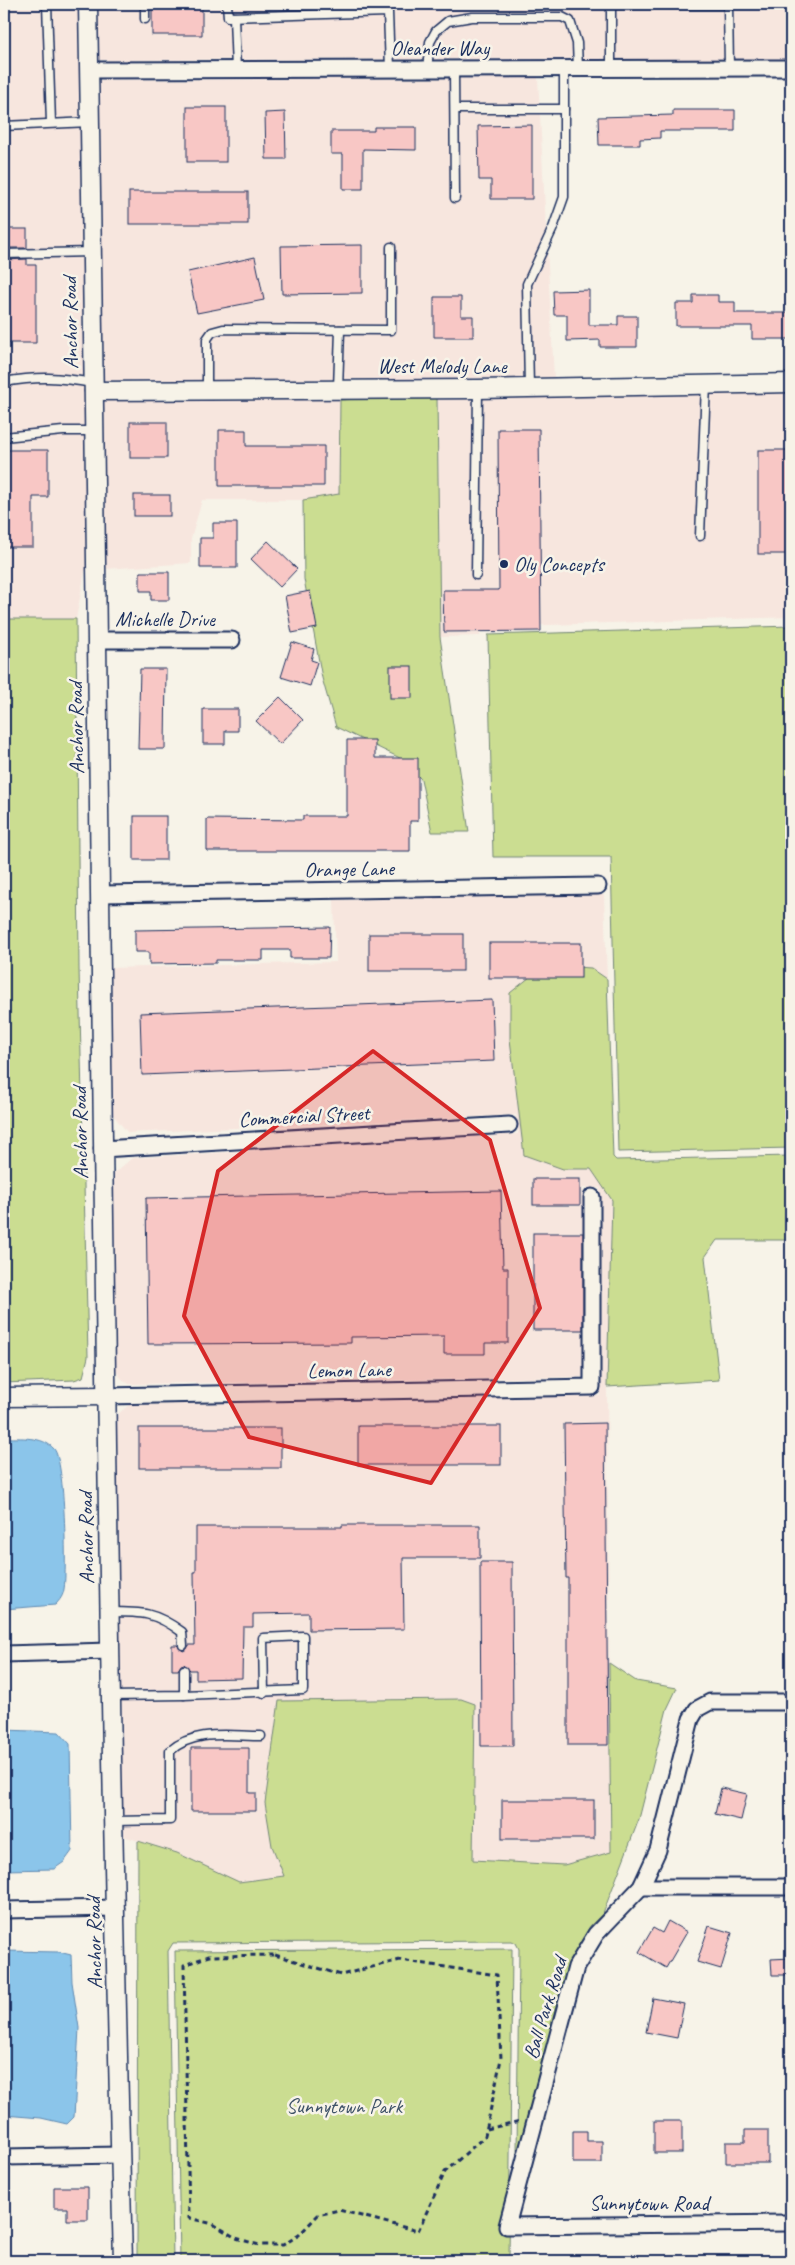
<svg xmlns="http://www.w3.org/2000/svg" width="795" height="2265" viewBox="0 0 795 2265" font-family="Caveat,sans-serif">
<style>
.built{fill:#f7e6de}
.green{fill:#cbdd91;stroke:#738678}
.water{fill:#8bc5ea;stroke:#5e89b2}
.building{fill:#f8c7c5;stroke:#1b2f5e}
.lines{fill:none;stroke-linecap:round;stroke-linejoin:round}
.service-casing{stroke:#1b2f5e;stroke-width:11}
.minor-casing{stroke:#1b2f5e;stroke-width:19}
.tertiary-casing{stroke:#1b2f5e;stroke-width:21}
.path{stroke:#1b2f5e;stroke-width:3;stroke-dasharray:5 4;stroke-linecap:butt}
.service{stroke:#f7f3e8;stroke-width:8}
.minor{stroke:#f7f3e8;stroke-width:15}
.tertiary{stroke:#f7f3e8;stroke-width:18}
.marked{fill:#d62828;fill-opacity:0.2;stroke:#d62828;stroke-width:4;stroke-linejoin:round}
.poi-dot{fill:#1b2f5e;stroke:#f7f3e8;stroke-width:2}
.labels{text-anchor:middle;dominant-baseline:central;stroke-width:5;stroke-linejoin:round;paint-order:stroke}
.street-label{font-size:21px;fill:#1b2f5e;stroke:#f7f3e8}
.poi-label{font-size:21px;fill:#1b2f5e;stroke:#f7f3e8;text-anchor:start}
.park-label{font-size:21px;fill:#3e5268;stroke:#f7f3e8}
</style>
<rect width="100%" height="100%" fill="#f7f3e8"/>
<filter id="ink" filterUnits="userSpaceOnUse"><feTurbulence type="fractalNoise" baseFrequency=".02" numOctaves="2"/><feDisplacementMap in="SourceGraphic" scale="10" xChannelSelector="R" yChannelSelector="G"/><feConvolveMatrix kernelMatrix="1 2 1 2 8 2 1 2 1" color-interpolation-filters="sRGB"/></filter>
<g filter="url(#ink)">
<g class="built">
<path d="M4,4h75l9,567h-3l-9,48h-72z"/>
<path d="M96,4h695v55l-694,1z"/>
<path d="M538,78l16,300 -452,3 -5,-301z"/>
<path d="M791,393v224l-304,10 -6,4 -1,5 -40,1 -3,-239z"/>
<path d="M379,398l-39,3 -1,94 -36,5h-101l-11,39v24l-86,6 -3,-168z"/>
<path d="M604,895l3,84 -16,-11 -81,71 53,130h28l21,31 -5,187 4,465 -47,13 -91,-5 2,-156 -14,-5 -182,2 -7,145 12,30 -45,6 -62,-29 -54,-17 -11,-411 7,-12 10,-8 471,-9v-208h-17v189l-454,7 -7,-5 -9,-12 -2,-191 21,-18 386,-24 -2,-19 -388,18 -20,-24 1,-141 227,-6 -2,-62z"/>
</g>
<g class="green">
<path d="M379,398h58l3,239 29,195h-37l-11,-53 -21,-21 -64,-31 -14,-49 -18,-99 -1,-79 36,-6 1,-94z"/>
<path d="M4,619h72l3,350 9,388 -5,20 -9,3 -70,3z"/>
<path d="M791,626v522l-173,4 -7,-295h-118l-5,-222z"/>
<path d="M545,965l46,3 16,11 6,178 3,3 175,-4v84h-74l-12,17 14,123 -112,7 5,-187 -21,-31h-28l-39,-14 -14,-116v-46z"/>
<path d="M609,1663l27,18 41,7 -10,21 -28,110 -36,94 -13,13 -21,36 -52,193 2,-206 -3,-6 -4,-2 -339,2 -5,8 5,310h-36l1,-420 39,12 62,29 45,-6 -12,-30 -7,-43 14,-102 182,-2 14,5 -2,156 91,5 47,-13z"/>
<path d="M512,1949l-3,312h-329l-5,-310z"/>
</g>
<g class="water">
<path d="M4,1438c16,0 39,-2 50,11 11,12 13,122 10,140 -1,7 -4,11 -9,16l-51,4z"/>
<path d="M4,1730l55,2 11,12 2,107 -8,11 -10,7 -50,1z"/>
<path d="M4,1951l55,1 12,3 1,27 7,46 -5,89 -7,7 -26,-6 -37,-3z"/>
</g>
<g class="building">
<rect x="152" y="4" width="50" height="31"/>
<rect x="187" y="107" width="39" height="55"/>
<path d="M673,110h62v21h-75v7l-20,1v6h-41l-1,-28 75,-2z"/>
<path d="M285,112l1,47h-20l-1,-46z"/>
<path d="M532,125v74h-41v-19h-12l-1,-54z"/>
<path d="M374,127h42v23l-53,-1v40h-20v-35h-12v-23h43z"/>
<rect x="129" y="192" width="119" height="32"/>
<rect x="4" y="229" width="23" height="19"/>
<path d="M362,245v48l-80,1 -1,-48z"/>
<path d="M255,257l9,43 -67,13 -9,-41z"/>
<path d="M27,259v6h9v78h-32v-83z"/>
<path d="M589,290v35h29v-9h19v31h-37v-7l-33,1v-26h-13l-1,-24z"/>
<path d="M693,295h25v7h17v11h56v26h-39v-13h-76v-23h17z"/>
<path d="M434,297h27v19h12v21h-39z"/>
<rect x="130" y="422" width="37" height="36"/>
<path d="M498,429h41l2,202 -97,1 -1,-42h56z"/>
<path d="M219,430h27v16h78v40h-105z"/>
<path d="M4,450h44v47h-15v50h-29z"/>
<rect x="758" y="450" width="33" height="104"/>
<rect x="134" y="495" width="36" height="21"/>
<path d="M213,523h24v45h-37v-30h13z"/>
<path d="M268,541l29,28 -17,18 -29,-28z"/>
<path d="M140,572h29v28h-18v-9h-11z"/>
<path d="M310,591l7,37 -25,5 -7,-37z"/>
<path d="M292,642l22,7 -3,11 6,2 -7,24 -29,-9z"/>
<rect x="390" y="666" width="22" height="32"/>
<path d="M140,669h26l-1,80h-27z"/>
<path d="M280,697l23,23 -23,24 -24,-23z"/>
<path d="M203,709h35v22h-13v13h-22z"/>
<path d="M347,740h28v18h43v63h-8v30h-203v-32l96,1v-4h44z"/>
<rect x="134" y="816" width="32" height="44"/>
<path d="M330,927l-1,31h-39v-8h-27v10h-47v3l-67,1v-12h-14v-22z"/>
<rect x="369" y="934" width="94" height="37"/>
<rect x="489" y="943" width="92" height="35"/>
<path d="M492,1000l2,61 -352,14 -2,-62z"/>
<rect x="533" y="1179" width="47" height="26"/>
<path d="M501,1191l2,77h5v75h-23v11h-41v-18l-93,1v6l-203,1 -2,-146z"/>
<rect x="533" y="1233" width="50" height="97"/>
<path d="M605,1423l3,322h-40v-167h-2l-2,-154z"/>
<rect x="358" y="1426" width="143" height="39"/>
<rect x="139" y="1428" width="142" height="40"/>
<path d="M342,1525h138v33h-77l1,71 -95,1v-17l-56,1v13h-10l-1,51 -46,1v-9h-6l-6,-6 -3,1 -3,5h-6v-25h5l6,6 4,-2 2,-4h6l-1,-73h2v-45h146z"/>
<path d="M480,1562h32l1,184h-32z"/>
<path d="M191,1748h58v45h7v18h-65z"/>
<path d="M721,1788l26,6 -6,26 -26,-6z"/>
<rect x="502" y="1800" width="92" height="39"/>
<path d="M668,1921l19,11 -21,36 -27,-16 14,-24 9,5z"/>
<path d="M709,1926l23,7 -11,36 -24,-7z"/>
<path d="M791,1958v17h-19l-1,-16z"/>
<path d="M653,1998l31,6 -7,34 -31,-6z"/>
<rect x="654" y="2121" width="28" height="32"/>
<path d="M745,2130h23v33h-42v-21h19z"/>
<path d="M573,2131h14v10h15v22h-29z"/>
<path d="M54,2187h34v33h-21v-12h-13z"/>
</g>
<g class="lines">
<g class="service-casing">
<g id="service">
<path d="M47,4l4,119"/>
<path d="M145,4v15"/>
<path d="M227,4l1,13 160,-5 2,57"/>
<path d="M234,17l2,53"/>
<path d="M427,69l3,-27 6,-11 12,-10 24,-4h90l8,4 7,22 1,26"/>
<path d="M454,69l1,129"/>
<path d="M611,69v-65h117l1,64"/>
<path d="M455,109h109"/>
<path d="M4,126l86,-4"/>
<path d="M4,254l88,-2"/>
<path d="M4,382c34,-6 55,-5 89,1"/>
<path d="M529,388l-2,-104 26,-56 11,-31v-128"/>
<path d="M338,389l2,-59"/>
<path d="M207,391v-52l5,-7 11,-3 168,1v-83"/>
<path d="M4,437l59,-6h31"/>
<path d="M700,536l6,-152"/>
<path d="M476,575l2,-186"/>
<path d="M110,1612c32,0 45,0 72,20l1,13"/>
<path d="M184,1695l119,-5v-54l-40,2 1,55"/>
<path d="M111,1696l73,-1v-25"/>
<path d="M114,1821l56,-1v-69c24,-22 60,-15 91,-15"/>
</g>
</g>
<g class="minor-casing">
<g id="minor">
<path d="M89,70l702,-2"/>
<path d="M97,640h135"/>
<path d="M101,894l497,-8"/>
<path d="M102,1149l407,-24"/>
<path d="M106,1396l486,-9v-190"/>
<path d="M4,1654l106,-3"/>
<path d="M791,1702h-81l-13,7 -6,10 -33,131 -17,37 -45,47 -20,33 -69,259 284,-3"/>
<path d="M641,1887h150"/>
<path d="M4,1910l112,-2"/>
<path d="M4,2157l116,-2"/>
</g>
</g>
<g class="tertiary-casing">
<g id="tertiary">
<path d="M88,4c13,752 15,1505 35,2257"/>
<path d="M94,391l384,-2 313,-6"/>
<path d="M4,1397l102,-1"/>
</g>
</g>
<g class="path">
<path d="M275,1955l66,20 59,-15 97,15 4,84 -16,77 -40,36 -27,59 -79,-21 -21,5 -19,20 -16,10h-24l-23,-7 -23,-14 -24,-6 -5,-253 25,-9z"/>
<path d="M487,2129l33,-8"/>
</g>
<use href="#service" class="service"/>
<use href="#minor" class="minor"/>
<use href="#tertiary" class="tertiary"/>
</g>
</g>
<path class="marked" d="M373,1051l117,89 50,168 -109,175 -182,-46 -65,-121 34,-145z"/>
<circle class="poi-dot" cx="504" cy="564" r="5"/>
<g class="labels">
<g class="street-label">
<text x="440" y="48">Oleander Way</text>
<text transform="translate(70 323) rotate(-91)">Anchor Road</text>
<text x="442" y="366">West Melody Lane</text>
<text x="165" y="619">Michelle Drive</text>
<text transform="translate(76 728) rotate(-91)">Anchor Road</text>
<text transform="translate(349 869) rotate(-1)">Orange Lane</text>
<text transform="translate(304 1116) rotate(-3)">Commercial Street</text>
<text transform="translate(80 1133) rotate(-91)">Anchor Road</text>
<text transform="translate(349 1370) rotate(-1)">Lemon Lane</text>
<text transform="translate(86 1538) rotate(-91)">Anchor Road</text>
<text transform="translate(94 1943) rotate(-91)">Anchor Road</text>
<text transform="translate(545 2008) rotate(-73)">Ball Park Road</text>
<text x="649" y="2203">Sunnytown Road</text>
</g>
<g class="poi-label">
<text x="514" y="564">Oly Concepts</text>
</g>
<g class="park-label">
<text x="344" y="2106">Sunnytown Park</text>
</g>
</g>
<rect width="795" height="2265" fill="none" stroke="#f7f3e8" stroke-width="20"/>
<rect x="10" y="10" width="775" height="2245" fill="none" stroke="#1b2f5e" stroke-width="2" filter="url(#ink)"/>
</svg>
